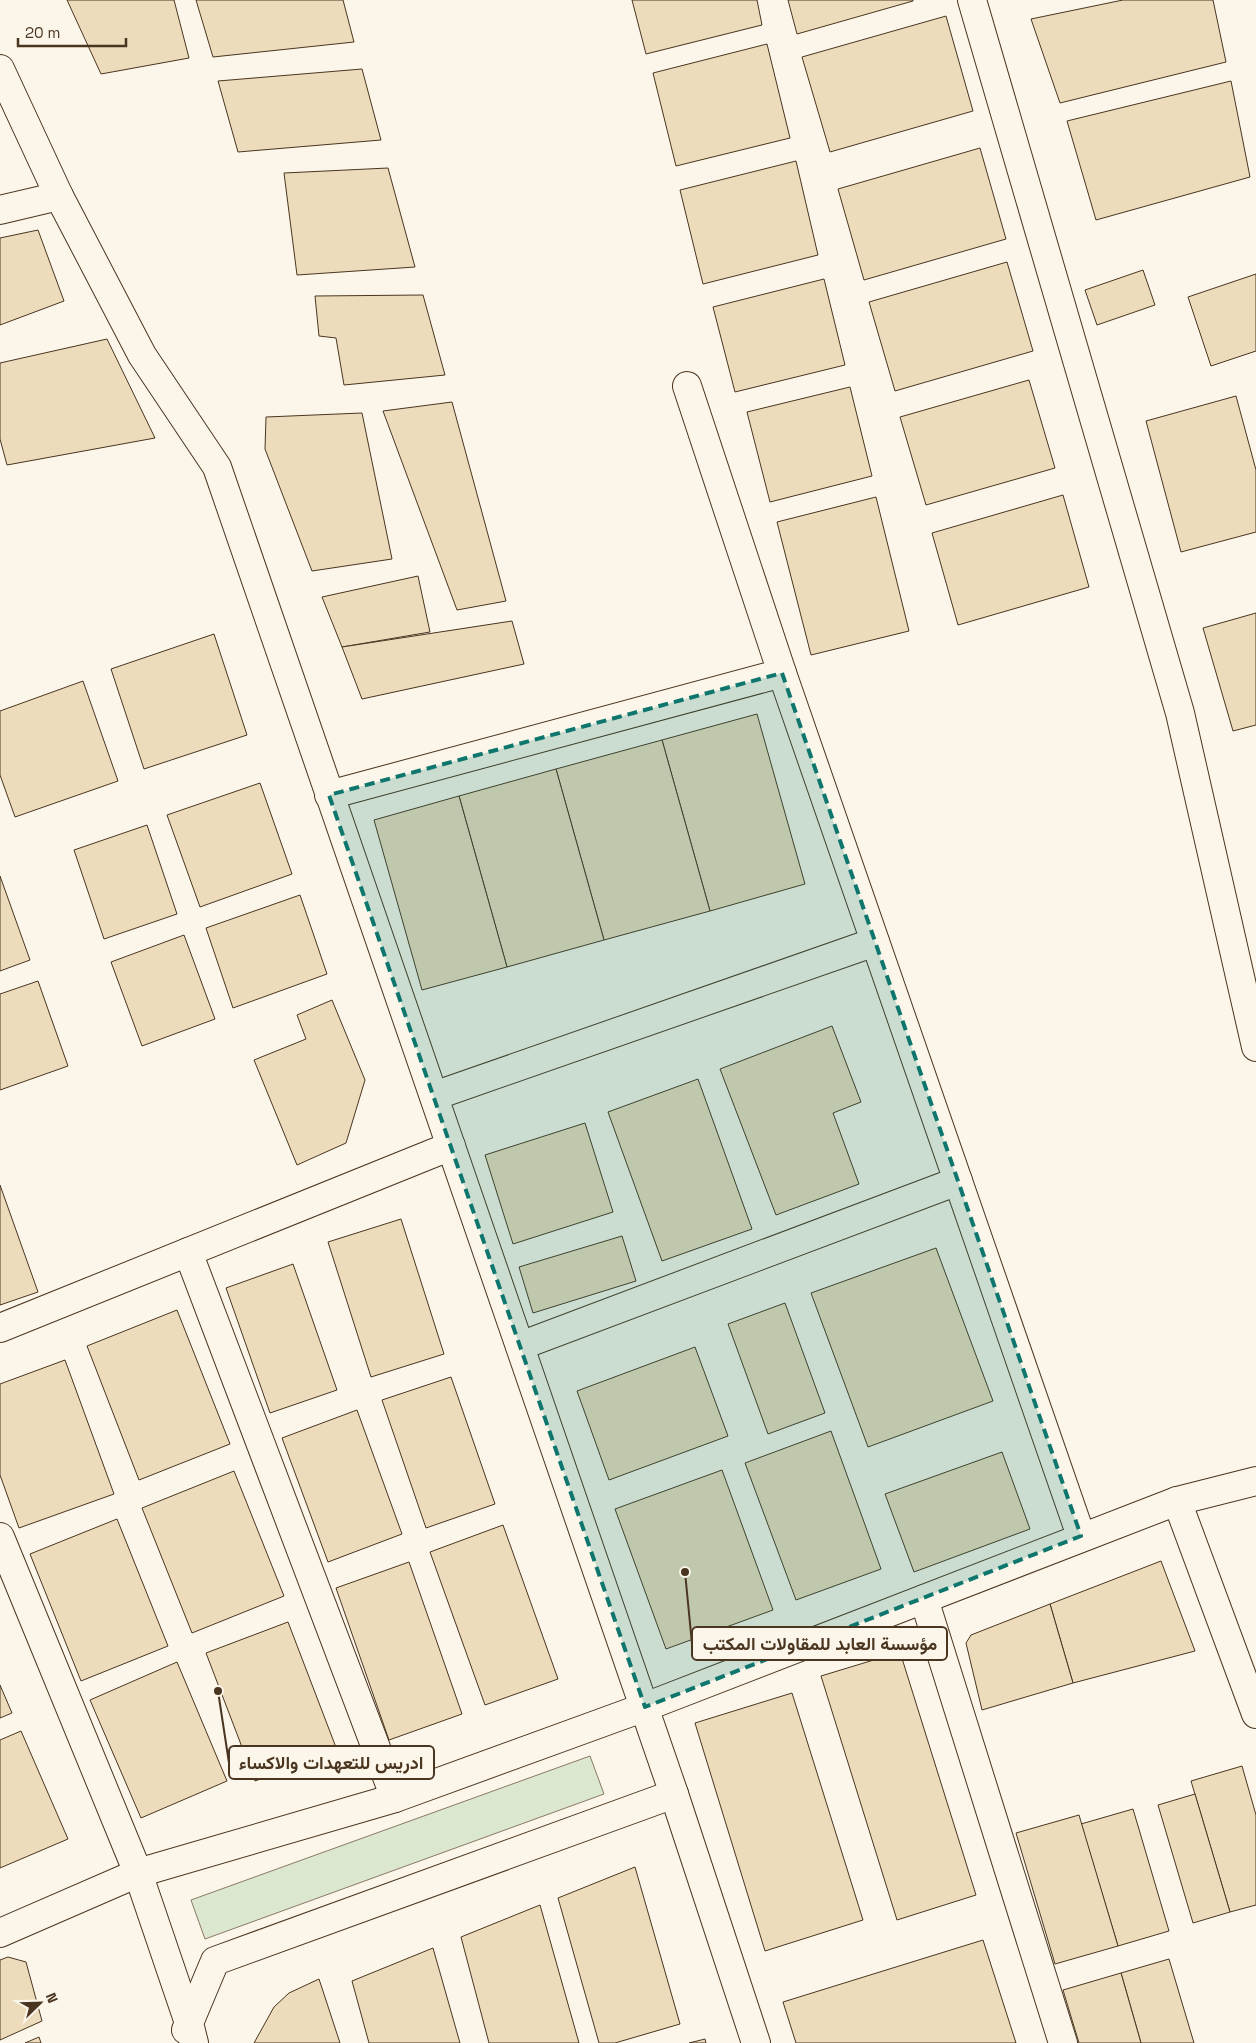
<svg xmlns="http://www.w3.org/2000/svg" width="1256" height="2043" viewBox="0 0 1256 2043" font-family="'Space Grotesk',Vazirmatn,sans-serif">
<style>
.green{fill:#dce7d0;stroke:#887966}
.building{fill:#ecdcbc;stroke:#4a3520}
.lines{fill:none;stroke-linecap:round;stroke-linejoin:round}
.minor-casing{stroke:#4a3520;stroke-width:30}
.minor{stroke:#fbf6e9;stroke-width:28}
.marked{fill:#0f766e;fill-opacity:0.2;stroke:#0f766e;stroke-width:4;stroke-dasharray:10 6;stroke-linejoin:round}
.leader{fill:none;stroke:#4a3520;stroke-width:2}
.callout-dot{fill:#4a3520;stroke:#fbf6e9;stroke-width:2}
.callout{fill:#fbf6e9;stroke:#4a3520;stroke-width:2}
.callout-label{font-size:18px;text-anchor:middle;font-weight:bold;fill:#4a3520}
</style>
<rect width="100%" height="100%" fill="#fbf6e9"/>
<path class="green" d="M590,1756l14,38 -399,145 -14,-39z"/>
<g class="building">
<path d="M67,0h107l15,58 -88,16z"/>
<path d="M196,0h147l11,42 -141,15z"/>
<path d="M632,0h125l5,25 -116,29z"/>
<path d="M788,0h125v1l-116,33z"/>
<path d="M1123,0h90l13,62 -166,41 -29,-84z"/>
<path d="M946,16l27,95 -143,41 -28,-95z"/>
<path d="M767,44l23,94 -114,28 -23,-93z"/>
<path d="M362,69l19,71 -143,12 -20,-71z"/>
<path d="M1231,81l19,96 -154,43 -29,-99z"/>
<path d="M980,148l26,91 -142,41 -26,-91z"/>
<path d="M796,161l22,94 -115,29 -23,-94z"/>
<path d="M388,168l27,99 -118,8 -13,-102z"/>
<path d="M38,230l26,71 -64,24v-87z"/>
<path d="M1007,262l26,89 -138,40 -26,-89z"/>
<path d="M1143,270l12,35 -58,20 -12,-35z"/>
<path d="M1256,274v77l-45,15 -23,-69z"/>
<path d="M824,279l21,86 -110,27 -22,-85z"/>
<path d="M423,295l22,80 -101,10 -8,-47 -17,-2 -4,-40z"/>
<path d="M107,339l48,99 -148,27 -7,-26v-76z"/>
<path d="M1029,380l26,88 -129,37 -26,-88z"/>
<path d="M850,387l22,89 -102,26 -23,-90z"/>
<path d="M1236,396l20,74v62l-75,20 -35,-131z"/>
<path d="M452,402l54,199 -49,9 -74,-199z"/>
<path d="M362,413l30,146 -80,12 -47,-122 1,-32z"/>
<path d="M1063,495l26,92 -131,38 -26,-92z"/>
<path d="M876,497l33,134 -98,24 -34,-133z"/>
<path d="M418,576l12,56 -88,15 -20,-50z"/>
<path d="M1256,613v112l-23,6 -30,-103z"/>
<path d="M512,621l12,43 -162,35 -20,-52z"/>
<path d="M214,634l33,101 -103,34 -33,-100z"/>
<path d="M83,681l35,100 -103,36 -15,-42v-64z"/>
<path d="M757,714l48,170 -95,27 -48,-171z"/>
<path d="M662,740l48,171 -106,29 -48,-171z"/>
<path d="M556,769l48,171 -97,27 -48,-171z"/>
<path d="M260,783l32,91 -92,33 -33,-92z"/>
<path d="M459,796l48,171 -85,23 -48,-170z"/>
<path d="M147,825l30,89 -73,25 -30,-89z"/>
<path d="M0,876l30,84 -30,11z"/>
<path d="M300,895l27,79 -94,34 -27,-80z"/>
<path d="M184,935l31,84 -73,27 -31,-84z"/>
<path d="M38,981l30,85 -68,24v-96z"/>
<path d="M332,1000l33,80 -19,63 -49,22 -43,-105 52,-21 -9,-24z"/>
<path d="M832,1026l29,76 -28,11 26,71 -83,31 -56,-146z"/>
<path d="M698,1079l54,150 -90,32 -54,-149z"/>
<path d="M585,1123l28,89 -100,32 -28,-89z"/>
<path d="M0,1185l38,107 -38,13z"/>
<path d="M401,1219l43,135 -73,23 -43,-135z"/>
<path d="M622,1236l14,45 -103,32 -14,-46z"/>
<path d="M936,1248l57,153 -125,46 -57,-154z"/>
<path d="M293,1264l44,126 -67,23 -44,-125z"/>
<path d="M785,1303l40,110 -57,21 -40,-110z"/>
<path d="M177,1310l53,134 -91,36 -52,-134z"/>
<path d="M695,1347l33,89 -119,44 -32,-89z"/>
<path d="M65,1360l49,134 -95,34 -19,-53v-91z"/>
<path d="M451,1377l44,127 -69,24 -44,-128z"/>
<path d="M357,1410l45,124 -74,28 -46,-124z"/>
<path d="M831,1431l50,138 -85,31 -51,-137z"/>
<path d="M1002,1452l28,77 -116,43 -29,-78z"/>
<path d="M722,1470l51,140 -107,39 -51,-140z"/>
<path d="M234,1471l50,125 -92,37 -50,-125z"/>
<path d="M117,1519l51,127 -87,35 -51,-127z"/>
<path d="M503,1525l55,154 -73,26 -55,-153z"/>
<path d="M1161,1561l34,90 -122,32 -23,-79z"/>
<path d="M409,1562l53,152 -73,26 -53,-152z"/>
<path d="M1050,1604l23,79 -91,27 -16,-67 5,-8z"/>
<path d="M288,1622l49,128 -82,31 -49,-128z"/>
<path d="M900,1652l76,243 -79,25 -76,-244z"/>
<path d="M177,1662l50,119 -86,37 -51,-118z"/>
<path d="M0,1685l12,28 -12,5z"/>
<path d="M792,1693l71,227 -98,31 -70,-228z"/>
<path d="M21,1731l47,108 -68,29v-128z"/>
<path d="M1242,1766l14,49v90l-26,7 -39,-131z"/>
<path d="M1195,1794l35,118 -37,11 -35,-118z"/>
<path d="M1133,1809l36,122 -51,15 -37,-122z"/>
<path d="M1079,1815l39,131 -63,18 -39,-131z"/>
<path d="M635,1867l45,157 -65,19h-16l-41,-145z"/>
<path d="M540,1905l39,138h-90l-28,-106z"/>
<path d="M983,1940l33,103h-220l-13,-41z"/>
<path d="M433,1948l27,95h-91l-17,-62z"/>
<path d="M8,1957l18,5 16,59 -42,19v-80z"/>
<path d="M1169,1959l25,84h-53l-20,-70z"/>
<path d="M1121,1973l20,70h-62l-16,-53z"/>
<path d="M319,1979l21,64h-86l20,-36 15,-14z"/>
<path d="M39,2037l2,6h-16z"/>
<path d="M705,2039l1,4h-17z"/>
</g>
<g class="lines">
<g class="minor-casing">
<g id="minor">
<path d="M972,0l208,713 76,334"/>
<path d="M0,69l59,127 83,159 75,112 457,1327 82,249"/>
<path d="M0,210l59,-14"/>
<path d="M687,386l95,287 299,863"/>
<path d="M329,795l453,-122"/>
<path d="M434,1096l441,-154"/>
<path d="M188,1252l207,546"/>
<path d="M0,1328l451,-182"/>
<path d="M520,1346l438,-165"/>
<path d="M1177,1501l79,213"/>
<path d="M0,1537l138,336 51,150 -3,7"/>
<path d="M924,1599l139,444"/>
<path d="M0,1933l138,-60 257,-75 250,-91 532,-206 79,-20"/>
<path d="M194,2043l-5,-20 26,-62 459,-167"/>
</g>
</g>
<use href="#minor" class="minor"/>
</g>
<path class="marked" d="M782,673l299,863 -436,171 -316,-912z"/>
<path class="leader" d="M685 1572L692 1644M218 1691L229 1763"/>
<g class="callout-dot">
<circle cx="685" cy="1572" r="5"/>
<circle cx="218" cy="1691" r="5"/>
</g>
<g class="callout">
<rect x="692" y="1627" width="255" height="33" rx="5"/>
<rect x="229" y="1746" width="205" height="33" rx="5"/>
</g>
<g class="callout-label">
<text x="820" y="1650">مؤسسة العابد للمقاولات المكتب</text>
<text x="331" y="1769">ادريس للتعهدات والاكساء</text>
</g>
<g transform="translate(40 2003) rotate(67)" stroke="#fbf6e9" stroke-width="4" paint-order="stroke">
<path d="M0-4L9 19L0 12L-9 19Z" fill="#4a3520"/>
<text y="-8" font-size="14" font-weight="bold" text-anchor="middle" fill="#4a3520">N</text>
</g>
<path d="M18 38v8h108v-8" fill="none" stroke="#4a3520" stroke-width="2.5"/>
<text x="25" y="38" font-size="15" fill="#4a3520" stroke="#fbf6e9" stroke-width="4" paint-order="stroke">20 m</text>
</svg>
